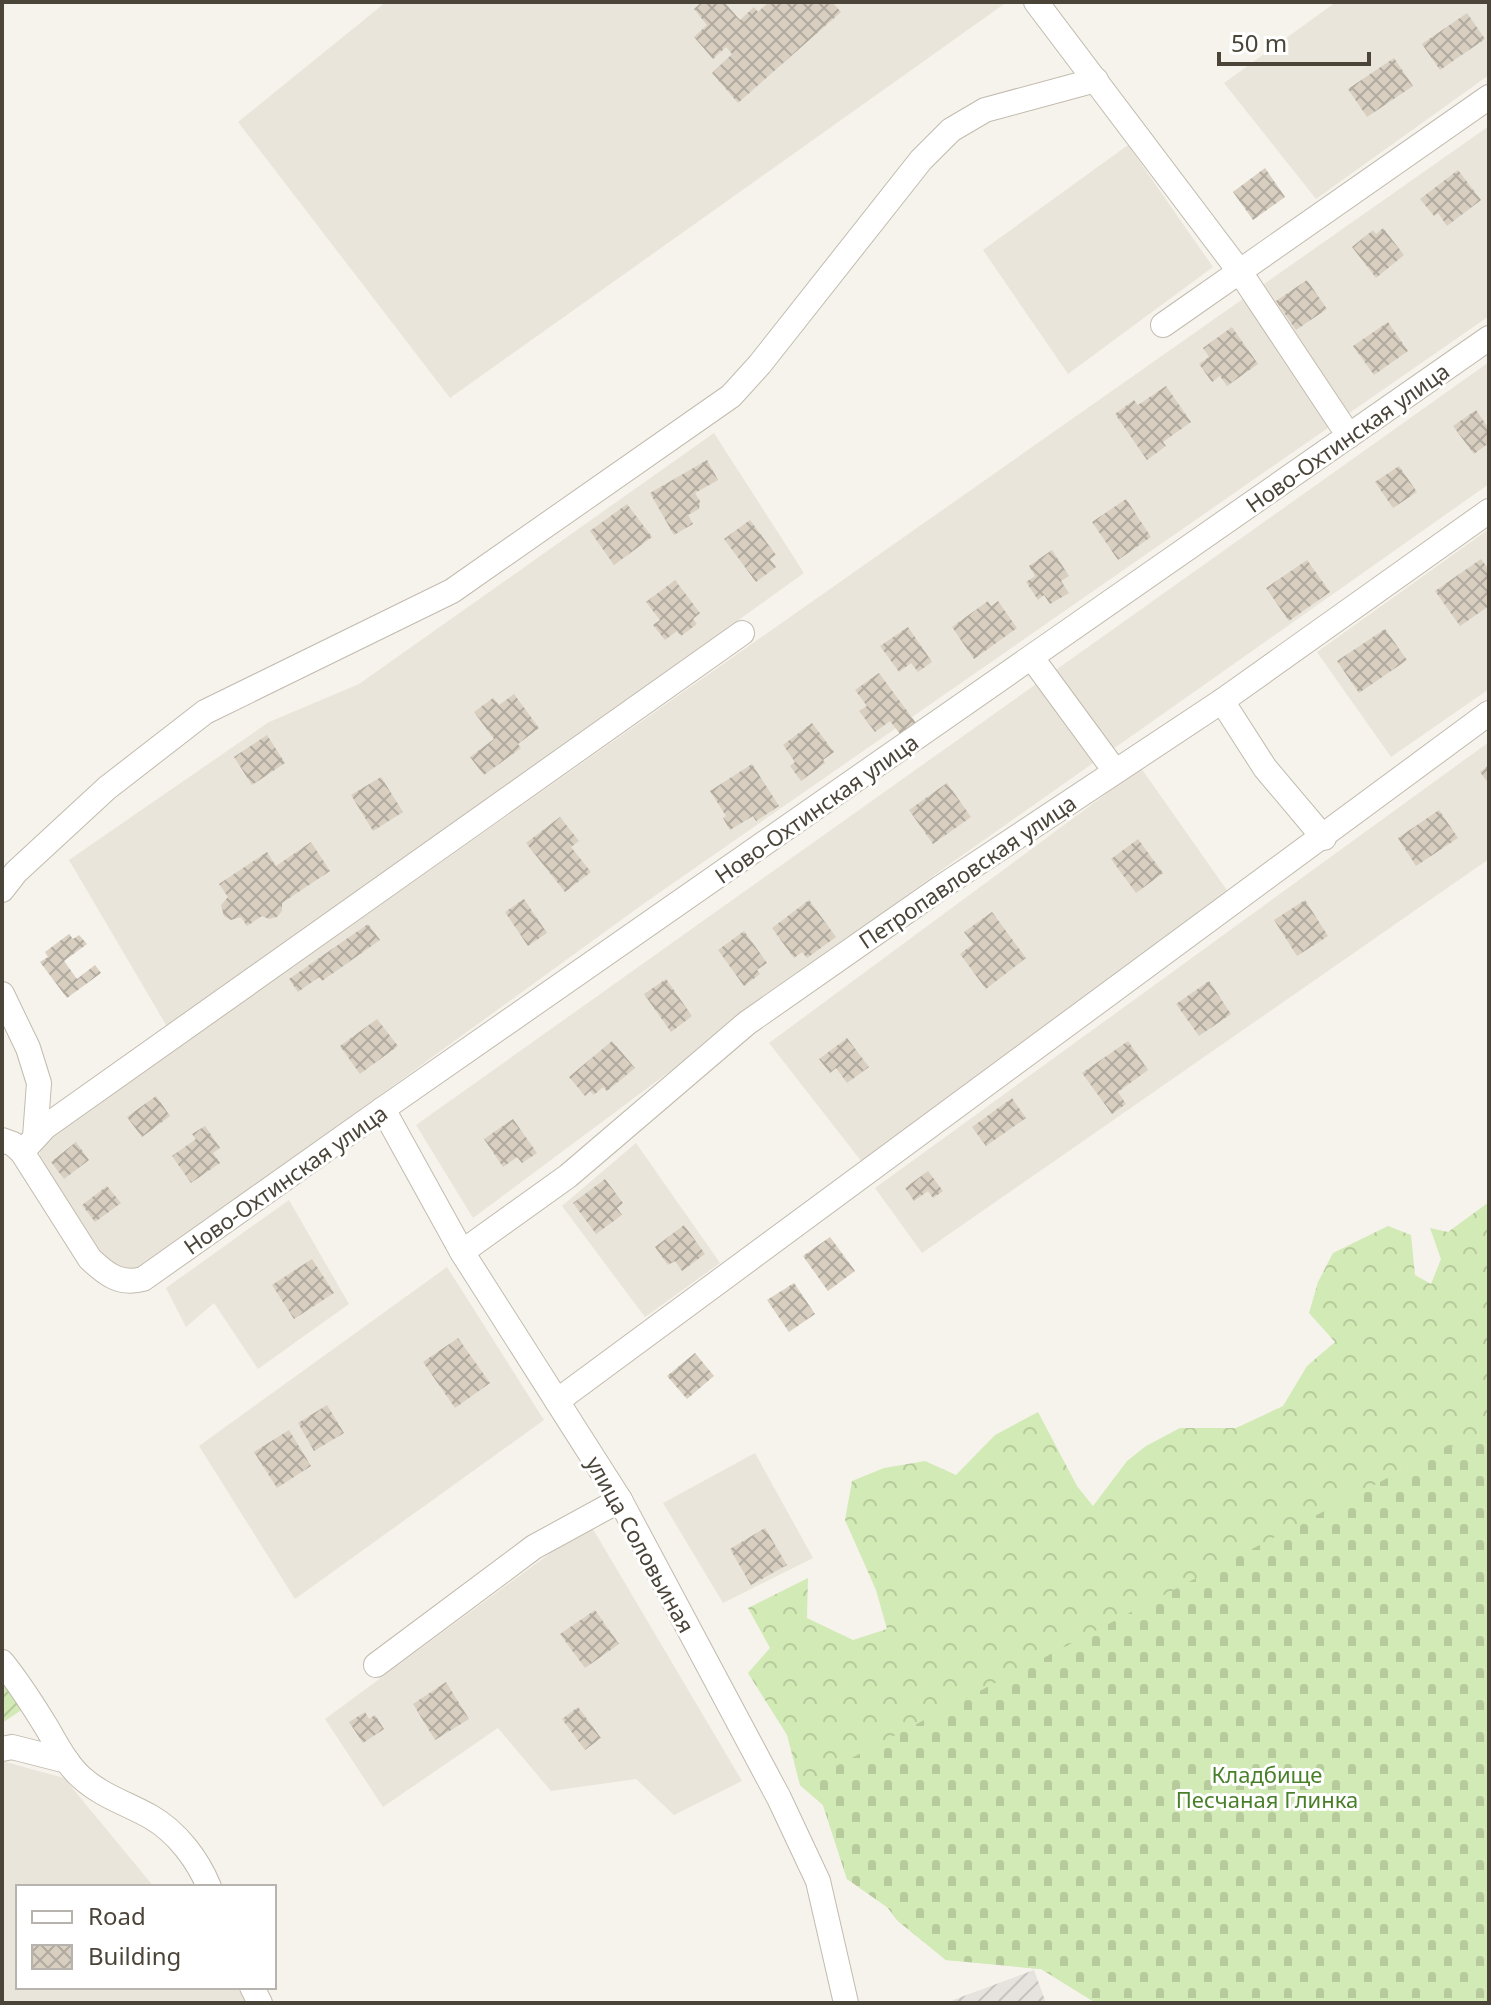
<svg xmlns="http://www.w3.org/2000/svg" width="1491" height="2005" viewBox="0 0 1491 2005" font-family="'Noto Sans',sans-serif">
<style>
.residential{fill:#eae5da}
.industrial{fill:url(#industrial-furrows)}
.forest{fill:url(#forest-crowns)}
.cemetery{fill:url(#cemetery-stones)}
.garden{fill:url(#garden-furrows)}
.building{fill:url(#building-cross-hatch)}
.lines{fill:none;stroke-linecap:round;stroke-linejoin:round}
.minor-casing{stroke:#c2bbae;stroke-width:26}
.minor{stroke:#fff;stroke-width:24}
.labels{text-anchor:middle;dominant-baseline:central;stroke-width:6;stroke-linejoin:round;paint-order:stroke}
.street-label{font-size:22px;fill:#4b4439;stroke:#fff}
.park-label{font-size:22px;fill:#4a7f2a;stroke:#fff}
</style>
<defs>
<pattern id="industrial-furrows" width="10" height="10" patternUnits="userSpaceOnUse" patternTransform="scale(2)"><rect width="10" height="10" fill="#e6e2dd"/><path d="M-1 1l2-2M0 10L10 0M9 11l2-2" fill="none" stroke="#c7c3be"/></pattern>
<pattern id="forest-crowns" width="20" height="18" patternUnits="userSpaceOnUse" patternTransform="scale(2)"><rect width="20" height="18" fill="#d2eab5"/><path d="M2 6a3 3 0 1 1 6 0M12 15a3 3 0 1 1 6 0" fill="none" stroke="#b6ca9c"/></pattern>
<pattern id="cemetery-stones" width="16" height="16" patternUnits="userSpaceOnUse" patternTransform="scale(2)"><rect width="16" height="16" fill="#d2eab5"/><path d="M2 7V4a2 2 0 0 1 4 0v3zM10 15v-3a2 2 0 0 1 4 0v3z" fill="#b6ca9c"/></pattern>
<pattern id="garden-furrows" width="10" height="10" patternUnits="userSpaceOnUse" patternTransform="scale(2)"><rect width="10" height="10" fill="#d2eab5"/><path d="M-1 1l2-2M0 10L10 0M9 11l2-2" fill="none" stroke="#b6ca9c"/></pattern>
<pattern id="building-cross-hatch" width="8" height="8" patternUnits="userSpaceOnUse" patternTransform="scale(2)"><rect width="8" height="8" fill="#d8cfc1"/><path d="M0 0l8 8M0 8l8-8" fill="none" stroke="#b1aa9e"/></pattern>
</defs>
<rect width="100%" height="100%" fill="#f6f3ec"/>
<g class="residential">
<path d="M386,2h621l-557,396 -212,-276z"/>
<path d="M1336,2h153v73l-173,124 -92,-116z"/>
<path d="M1489,126v190l-843,586 -514,373 -22,-9 -70,-99v-23z"/>
<path d="M1128,145l85,122 -145,107 -85,-124z"/>
<path d="M1489,362v122l-573,404 -443,330 -57,-93z"/>
<path d="M714,433l90,140 -635,457 -100,-170 200,-138 90,-38z"/>
<path d="M1489,529v160l-98,68 -74,-105z"/>
<path d="M1489,742v117l-567,394 -47,-65z"/>
<path d="M1141,768l90,128 -366,270 -96,-123z"/>
<path d="M636,1143l84,120 -75,54 -83,-111z"/>
<path d="M289,1200l60,104 -91,65 -44,-66 -28,24 -20,-39z"/>
<path d="M447,1267l97,153 -249,179 -96,-153z"/>
<path d="M755,1453l58,105 -90,45 -60,-100z"/>
<path d="M590,1524l152,257 -68,34 -38,-36 -85,12 -53,-63 -115,79 -58,-88z"/>
<path d="M2,1761l62,17 90,109h-136v100h218l14,16h-248z"/>
</g>
<path class="industrial" d="M1034,1970l12,33h-92l-1,-3z"/>
<path class="forest" d="M1489,1202v801h-393l-55,-34 -95,-9 -48,-39 -11,-14 -40,-28 -24,-74 -23,-20 -13,-50 -39,-62 22,-25 -22,-40 60,-30 -1,40 46,22 34,-11 -11,-39 -31,-70 7,-39 32,-13 41,-7 31,14 39,-40 43,-23 39,74 16,20 34,-45 19,-15 34,-18h56l47,-22 24,-40 28,-24 -26,-29 9,-31 15,-29 55,-27 23,9 4,40 16,9 10,-25 -11,-31 18,4z"/>
<path class="cemetery" d="M1489,1438v565h-393l-55,-34 -95,-9 -48,-39 -11,-14 -40,-28 -24,-74 -23,-20 645,-337z"/>
<path class="garden" d="M2,1680l24,27 -24,16z"/>
<g class="building">
<path d="M702,2h22l16,18 14,-13 4,5 11,-10h63l9,10 -103,91 -26,-30 20,-19 -6,-7 -13,12 -19,-22 13,-12 -13,-16z"/>
<path d="M1467,13l18,26 -45,31 -18,-26z"/>
<path d="M1394,58l19,28 -46,31 -19,-28z"/>
<path d="M1265,168l20,29 -32,23 -20,-28z"/>
<path d="M1458,170l23,30 -34,26 -9,-13 -4,3 -14,-17z"/>
<path d="M1383,228l21,27 -28,23 -24,-31 21,-17 3,4z"/>
<path d="M1307,280l20,29 -31,21 -20,-29z"/>
<path d="M1388,322l20,29 -34,24 -21,-29z"/>
<path d="M1232,327l26,37 -31,22 -7,-10 -8,6 -13,-18 10,-7 -6,-9z"/>
<path d="M1166,386l25,36 -28,20 3,4 -19,14 -32,-46 19,-14 4,5z"/>
<path d="M1476,410l13,19v14l-15,11 -21,-28z"/>
<path d="M707,460l11,20 -23,13 5,8 -1,8 -11,6 5,9 -19,11 -24,-42z"/>
<path d="M1399,466l18,26 -24,16 -18,-26z"/>
<path d="M1126,499l25,38 -33,23 -26,-38z"/>
<path d="M627,504l25,33 -38,28 -24,-34z"/>
<path d="M750,520l26,35 -6,4 6,8 -20,15 -32,-43z"/>
<path d="M1052,550l17,26 -8,5 8,12 -19,11 -6,-9 -6,5 -12,-18 9,-6 -6,-10z"/>
<path d="M1481,559l8,11v36l-29,20 -25,-35z"/>
<path d="M1307,560l23,32 -41,29 -23,-33z"/>
<path d="M675,580l25,33 -7,6 4,5 -16,12 -4,-5 -12,9 -12,-15 7,-5 -14,-18z"/>
<path d="M988,601l3,5 7,-5 19,27 -43,31 -22,-32z"/>
<path d="M908,627l24,35 -14,10 -7,-9 -12,9 -19,-26z"/>
<path d="M1385,629l22,31 -48,33 -22,-32z"/>
<path d="M879,673l37,50 -16,11 -10,-13 -15,11 -16,-21 8,-5 -12,-16z"/>
<path d="M514,694l25,34 -21,16 3,4 -37,27 -14,-18 24,-18 -20,-27 19,-14 6,7z"/>
<path d="M812,723l22,29 -11,8 2,3 -24,18 -11,-15 5,-4 -12,-17z"/>
<path d="M267,735l18,28 -33,22 -18,-28z"/>
<path d="M752,764l27,42 -23,15 -3,-5 -23,14 -7,-12 3,-2 -16,-25z"/>
<path d="M1489,765v19l-9,-12z"/>
<path d="M381,777l22,35 -30,19 -22,-36z"/>
<path d="M947,783l24,34 -38,27 -24,-34z"/>
<path d="M1439,810l19,28 -42,28 -18,-28z"/>
<path d="M560,817l19,24 -8,6 20,25 -26,20 -39,-49z"/>
<path d="M1138,839l25,34 -27,20 -25,-34z"/>
<path d="M311,842l19,29 -48,32v8l-5,6 -8,2 -7,-3 -15,10 -6,-9 -10,3 -7,-4 -3,-11 7,-8 -9,-13 48,-32 9,14z"/>
<path d="M524,899l23,34 -19,13 -23,-34z"/>
<path d="M809,900l27,37 -29,21 -5,-6 -8,6 -22,-30z"/>
<path d="M1305,900l23,36 -31,20 -23,-36z"/>
<path d="M992,912l34,46 -40,31 -26,-35 13,-10 -9,-12z"/>
<path d="M368,924l12,16 -58,41 -3,-4 -21,15 -9,-13z"/>
<path d="M744,931l23,32 -10,7 3,4 -16,12 -26,-36z"/>
<path d="M69,934l4,5 6,-4 8,9 -23,17 13,18 18,-14 6,8 -34,25 -27,-36 8,-5 -3,-5z"/>
<path d="M666,979l26,37 -21,16 -27,-38z"/>
<path d="M1209,981l22,33 -32,22 -23,-32z"/>
<path d="M377,1019l21,27 -38,28 -20,-28z"/>
<path d="M847,1038l22,29 -22,16 -11,-15 -6,5 -11,-14z"/>
<path d="M612,1041l23,27 -28,23 -4,-4 -9,8 -4,-4 -5,5 -16,-19z"/>
<path d="M1128,1041l20,29 -30,22 8,12 -14,10 -30,-41z"/>
<path d="M156,1096l14,20 -28,21 -15,-20z"/>
<path d="M1012,1098l14,20 -40,28 -14,-19z"/>
<path d="M513,1119l24,34 -15,10 -5,-6 -14,10 -19,-28z"/>
<path d="M205,1126l15,22 -7,5 7,10 -29,20 -19,-27 24,-17 -4,-5z"/>
<path d="M76,1142l13,18 -25,19 -13,-17z"/>
<path d="M928,1171l15,20 -10,7 -5,-7 -14,10 -9,-13z"/>
<path d="M605,1179l18,24 -6,5 5,7 -26,19 -23,-31z"/>
<path d="M107,1186l14,17 -26,19 -13,-17z"/>
<path d="M684,1225l21,29 -23,17 -7,-10 -7,4 -13,-18z"/>
<path d="M830,1237l25,34 -27,20 -25,-35z"/>
<path d="M312,1259l22,34 -40,26 -22,-34z"/>
<path d="M794,1283l21,31 -26,18 -22,-32z"/>
<path d="M458,1338l32,45 -35,25 -32,-46z"/>
<path d="M695,1353l19,23 -27,23 -20,-23z"/>
<path d="M327,1405l17,28 -30,18 -16,-28z"/>
<path d="M289,1430l22,36 -34,22 -23,-36z"/>
<path d="M765,1528l22,37 -36,20 -21,-36z"/>
<path d="M595,1610l24,34 -34,24 -25,-34z"/>
<path d="M446,1682l23,37 -34,21 -22,-36z"/>
<path d="M578,1707l23,31 -16,12 -23,-31z"/>
<path d="M365,1712l4,7 6,-4 9,14 -21,14 -14,-21z"/>
</g>
<g class="lines">
<g class="minor-casing">
<g id="minor">
<path d="M1036,2l204,270 109,164"/>
<path d="M1163,325l326,-228"/>
<path d="M1032,658l83,113"/>
<path d="M1222,701l43,67 59,70"/>
<path d="M2,890l14,-18 91,-84 98,-76 247,-121 279,-195 29,-32 161,-204 30,-30 34,-20 111,-30"/>
<path d="M2,994l26,54 11,35 -4,54"/>
<path d="M383,1109l79,143 158,248 159,298 39,83 28,122"/>
<path d="M2,1140l11,4 9,8 68,107c17,16 30,26 53,20l240,-170 1106,-771"/>
<path d="M22,1152l23,-25 697,-494"/>
<path d="M462,1252l106,-76 179,-153 193,-135 282,-187 267,-190"/>
<path d="M557,1401l932,-688"/>
<path d="M2,1662c17,21 31,43 45,66 10,17 20,37 35,50 20,18 46,26 69,39 26,15 47,43 58,70"/>
<path d="M376,1665l158,-118 86,-47"/>
<path d="M2,1749l10,-2 55,14"/>
<path d="M252,1987l8,16"/>
</g>
</g>
<use href="#minor" class="minor"/>
</g>
<g class="labels">
<g class="street-label">
<text transform="translate(1347 437) rotate(-35)">Ново-Охтинская улица</text>
<text transform="translate(816 808) rotate(-35)">Ново-Охтинская улица</text>
<text transform="translate(967 871) rotate(-34)">Петропавловская улица</text>
<text transform="translate(285 1179) rotate(-35)">Ново-Охтинская улица</text>
<text transform="translate(641 1544) rotate(61)">улица Соловьиная</text>
</g>
<g class="park-label">
<text x="1267" y="1774">Кладбище<tspan x="1267" dy="25">Песчаная Глинка</tspan></text>
</g>
</g>
<rect width="1491" height="2005" fill="none" stroke="#4b4439" stroke-width="8"/>
<rect x="16" y="1885" width="260" height="104" fill="#ffffff" stroke="#b7b4b0" stroke-width="2"/>
<rect x="32" y="1911" width="40" height="12" fill="#ffffff" stroke="#b7b4b0" stroke-width="2"/>
<text x="88" y="1925" font-size="24" fill="#4b4439">Road</text>
<rect x="32" y="1945" width="40" height="24" fill="url(#building-cross-hatch)" stroke="#b7b4b0" stroke-width="2"/>
<text x="88" y="1965" font-size="24" fill="#4b4439">Building</text>
<path d="M1219 52v12h150v-12" fill="none" stroke="#4b4439" stroke-width="4"/>
<text x="1231" y="52" font-size="24" fill="#4b4439" stroke="#ffffff" stroke-width="6" paint-order="stroke">50 m</text>
</svg>
